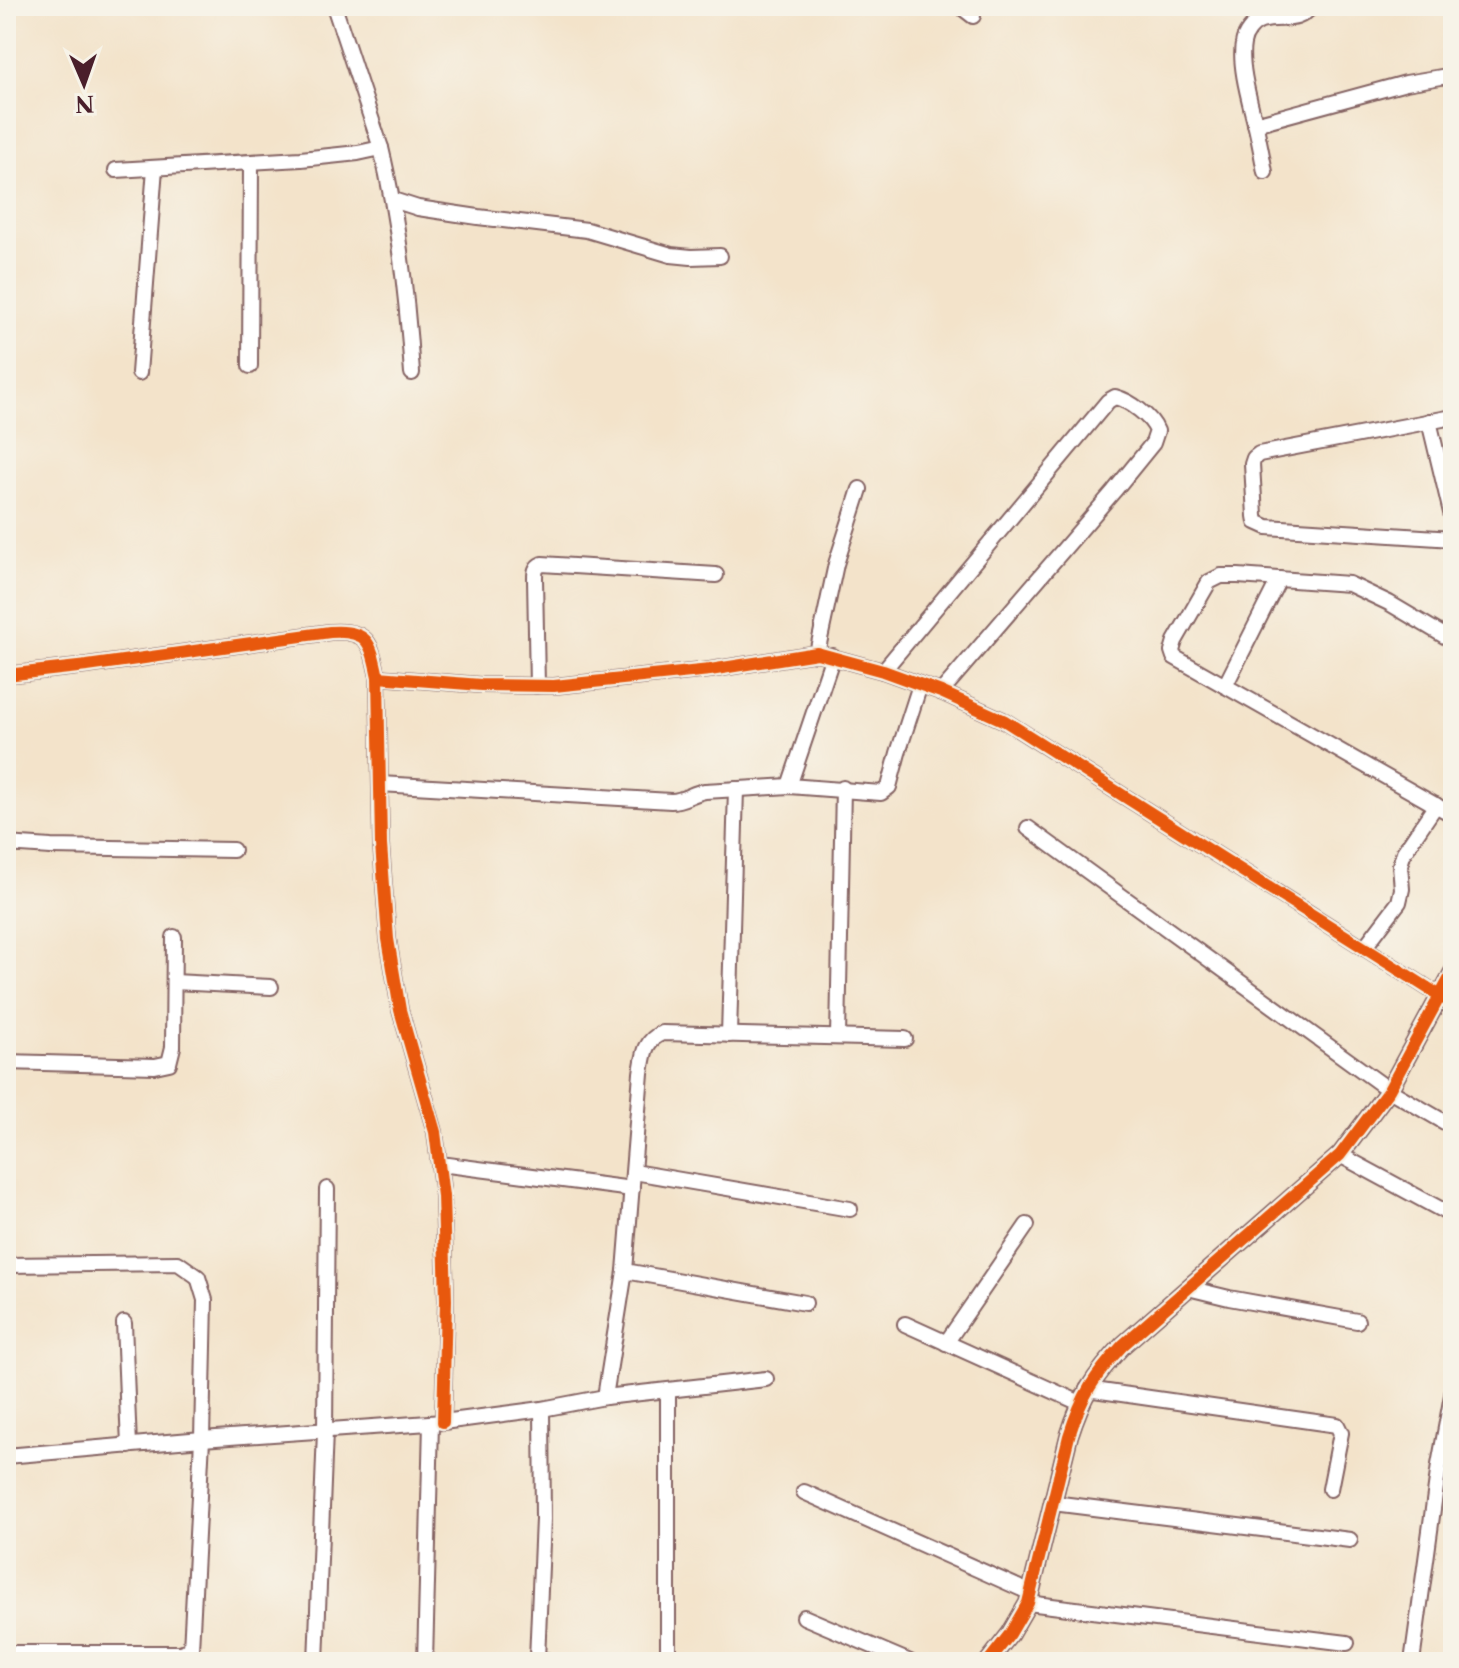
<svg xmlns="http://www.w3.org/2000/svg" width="1459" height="1668" viewBox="0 0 1459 1668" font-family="'Libre Caslon Text',serif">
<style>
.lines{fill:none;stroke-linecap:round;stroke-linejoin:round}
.minor-casing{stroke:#856463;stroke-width:18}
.tertiary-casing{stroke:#856463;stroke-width:20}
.minor{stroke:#fff;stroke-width:14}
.tertiary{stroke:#fff;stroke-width:16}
.cycleway-casing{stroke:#f7f3e8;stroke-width:17}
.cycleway{stroke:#e8590c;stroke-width:12}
</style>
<rect width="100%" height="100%" fill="#f7f3e8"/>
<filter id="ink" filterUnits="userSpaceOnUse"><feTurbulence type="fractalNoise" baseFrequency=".0125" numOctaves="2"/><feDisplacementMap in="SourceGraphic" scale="16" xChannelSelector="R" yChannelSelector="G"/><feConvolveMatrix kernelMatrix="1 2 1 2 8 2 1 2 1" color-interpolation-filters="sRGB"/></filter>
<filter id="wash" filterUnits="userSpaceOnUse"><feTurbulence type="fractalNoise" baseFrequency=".006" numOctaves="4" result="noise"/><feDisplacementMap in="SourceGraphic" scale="32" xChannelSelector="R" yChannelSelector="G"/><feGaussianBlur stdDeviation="1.8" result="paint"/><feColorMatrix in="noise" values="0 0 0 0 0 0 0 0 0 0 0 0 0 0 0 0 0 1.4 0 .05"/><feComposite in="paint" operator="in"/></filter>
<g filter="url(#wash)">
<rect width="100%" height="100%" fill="#f3e3ca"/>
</g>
<g filter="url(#ink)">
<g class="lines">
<g class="minor-casing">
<g id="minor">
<path d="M334,6l47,142"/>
<path d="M960,6l13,10"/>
<path d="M1255,124l151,-41 47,-8"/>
<path d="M116,170l185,-11 57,-6 23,-5c18,74 26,149 31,225"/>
<path d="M1265,172c-3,-16 -6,-33 -10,-49 -5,-21 -16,-58 -12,-79 1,-9 9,-20 18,-23 20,-6 36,4 51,-15"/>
<path d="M393,200l25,8 60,9 109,13 84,25 20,2 29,-1"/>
<path d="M250,366l1,-203"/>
<path d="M139,373l16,-205"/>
<path d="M1453,417l-194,37 -5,4 -2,6 3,52 1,6 11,5 186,12"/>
<path d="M1429,421l24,100"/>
<path d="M1453,641l-64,-38 -40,-19 -111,-8h-17l-12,6 -34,59 -3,10 2,6 279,158"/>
<path d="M817,653l19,-89 24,-75"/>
<path d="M883,671l225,-270 7,-4c15,4 36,19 42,34l-4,12 -39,48 -173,201"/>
<path d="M6,675l81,-9 243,-34c39,-3 41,12 48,45l3,168 7,94 12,71 35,122 8,64 3,104 -3,122"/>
<path d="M378,677l103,8 73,1 156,-16 107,-17 66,18 58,21 64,29 448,283"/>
<path d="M537,686l-2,-108c0,-6 0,-11 7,-14l174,11"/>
<path d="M1225,686l54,-107"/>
<path d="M380,784l291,17c13,0 21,-8 34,-10l84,-5 92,7 8,-6 9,-34 22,-68"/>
<path d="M789,786l44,-130"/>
<path d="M1028,828l361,262 64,37"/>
<path d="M6,844l45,3 182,3"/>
<path d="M1364,948l35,-46 3,-13 -2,-24 4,-13 32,-47"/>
<path d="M174,982l97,5"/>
<path d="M729,1035l7,-246"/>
<path d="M838,1037l5,-249"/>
<path d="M6,1062l149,4 14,-3 4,-16 1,-110"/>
<path d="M1340,1155l113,61"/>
<path d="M440,1164l192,25"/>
<path d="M634,1172l216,37"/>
<path d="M6,1265l172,-2 20,14 7,23 -3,139 -11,210 -11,4h-174"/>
<path d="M625,1271l180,32"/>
<path d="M1188,1288l41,10 128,23"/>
<path d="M124,1323l5,123"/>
<path d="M905,1324l175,79"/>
<path d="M946,1343l81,-118"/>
<path d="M1087,1389l250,36 4,8 -11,56"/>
<path d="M668,1391v271"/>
<path d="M605,1397l20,-126 16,-198c3,-18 3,-32 21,-40l243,6"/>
<path d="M542,1409l1,110 -6,140 18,3"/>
<path d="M6,1456l196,-17 241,-17 99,-13 63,-12 161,-18"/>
<path d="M804,1492l227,101"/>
<path d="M1053,1503l297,37"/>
<path d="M1028,1603l319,40"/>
<path d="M804,1617l106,45"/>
<path d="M316,1662l9,-231 2,-242"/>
<path d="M425,1662l6,-239"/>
<path d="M1412,1662l27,-197 14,-75"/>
</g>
</g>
<g class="tertiary-casing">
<path id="tertiary" d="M988,1662l22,-28 18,-31 41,-167c13,-41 25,-60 54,-91l217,-190 49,-65 64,-118"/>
</g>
<use href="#minor" class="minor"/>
<use href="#tertiary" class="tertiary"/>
<g class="cycleway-casing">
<g id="cycleway">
<path d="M6,675l81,-9 243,-34c39,-3 41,12 48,45l3,168 7,94 12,71 35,122 8,64 3,104 -3,122"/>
<path d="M378,677l103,8 73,1 156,-16 107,-17 66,18 58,21 64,29 448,283"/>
<path d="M988,1662l22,-28 18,-31 41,-167c13,-41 25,-60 54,-91l217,-190 49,-65 64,-118"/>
</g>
</g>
<use href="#cycleway" class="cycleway"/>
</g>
</g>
<rect width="1459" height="1668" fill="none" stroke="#f7f3e8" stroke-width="32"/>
<g transform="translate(84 84) rotate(178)" stroke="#f7f3e8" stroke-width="6" paint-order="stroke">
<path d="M0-6L14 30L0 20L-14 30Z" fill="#4a1f2b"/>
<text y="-12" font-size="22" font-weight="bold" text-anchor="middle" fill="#4a1f2b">N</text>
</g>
</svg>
